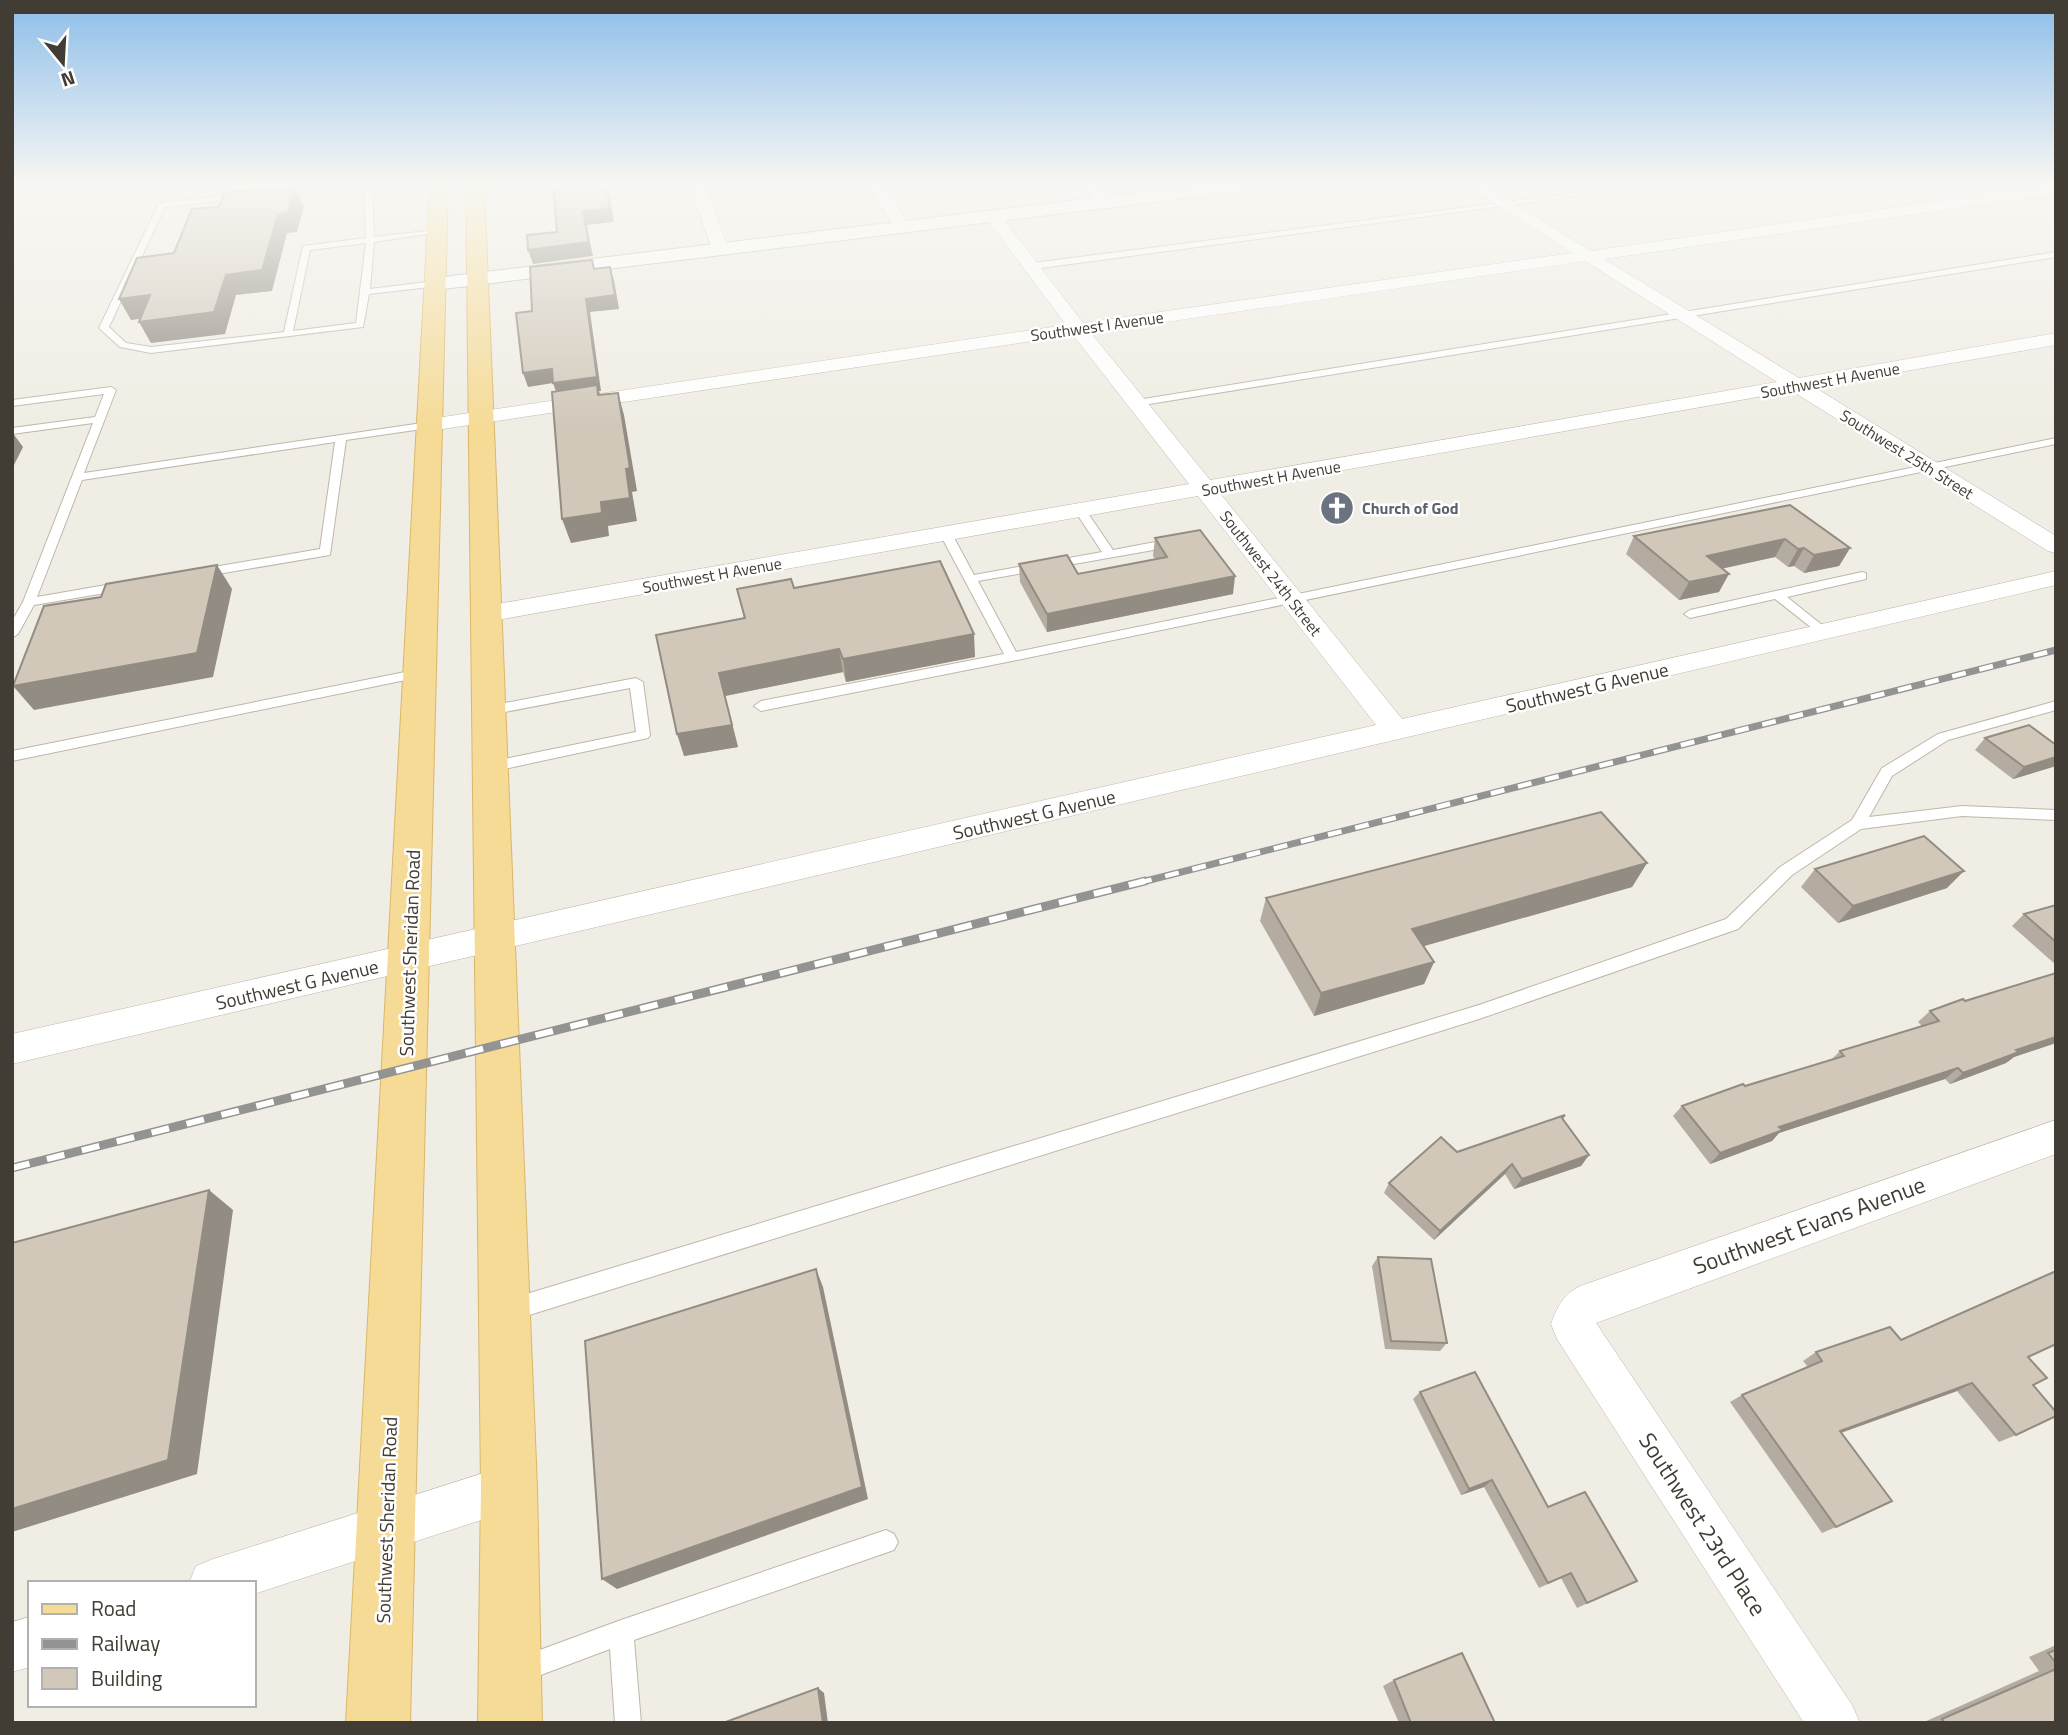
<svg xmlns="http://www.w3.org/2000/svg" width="2068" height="1735" viewBox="0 0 2068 1735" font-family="'Titillium Web',sans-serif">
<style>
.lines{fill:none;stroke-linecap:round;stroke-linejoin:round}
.service-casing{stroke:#beb7aa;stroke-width:2}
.minor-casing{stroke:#beb7aa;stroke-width:1}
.tertiary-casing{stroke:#beb7aa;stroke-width:2}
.primary-casing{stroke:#d9b769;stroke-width:2}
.service{fill:#fff;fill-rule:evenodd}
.minor{fill:#fff;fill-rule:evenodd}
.tertiary{fill:#fff;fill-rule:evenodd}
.primary{fill:#f6db97;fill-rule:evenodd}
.rail-far1-casing{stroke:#939393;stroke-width:7}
.rail-casing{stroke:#939393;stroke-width:9}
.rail-far1{stroke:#fff;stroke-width:4.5;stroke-dasharray:14;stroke-linecap:butt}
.rail{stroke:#fff;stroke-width:6;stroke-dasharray:18;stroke-linecap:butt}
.wall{fill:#b4aca0}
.shaded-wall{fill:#928c82}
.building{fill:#d1c8ba;stroke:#928c82;stroke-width:2}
.labels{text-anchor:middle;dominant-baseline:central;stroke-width:5;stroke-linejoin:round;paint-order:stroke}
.far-street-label{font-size:16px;fill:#423d34;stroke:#fff}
.far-worship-label{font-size:16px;font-weight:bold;fill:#5b616d;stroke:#fff;text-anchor:start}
.street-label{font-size:19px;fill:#423d34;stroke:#fff}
.near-street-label{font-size:23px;fill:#423d34;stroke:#fff}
</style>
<rect width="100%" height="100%" fill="#f0ede4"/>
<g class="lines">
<g class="service-casing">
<g id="service">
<path d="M342,184h30l2,53 62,-7 4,2 -66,10 -4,47 65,-8 4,3 -1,2 -69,8 -6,33 -212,26 -31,-6 -21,-19 60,-125 83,-9 3,4 -80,9 -56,120 17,16 25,4 133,-15 19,-86 63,-8 -2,-52 -86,9 -4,-2zM366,243l-10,80 -63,8 17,-81z"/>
<path d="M1647,184h21l-635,85 -4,-3 4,-3z"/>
<path d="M2056,252v5l-919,149 -5,-3 5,-3z"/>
<path d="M111,387l5,3 -32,83 345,-51 5,3 -5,3 -83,12 -16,115 -130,22 -6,-4 2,-3 124,-21 15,-107 -253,38 -45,117 86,-15 6,4 -6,4 -89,15 -16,29 -6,4v-17l11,-19 70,-179 -81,11v-6l83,-11 9,-23 -92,12v-6z"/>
<path d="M2056,438v6l-1044,217 -251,50 -7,-5 7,-5 243,-47 -64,-120 6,-4 6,4 22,41 128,-23 -27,-41 6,-3 4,1 28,41 63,-12 6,4 -6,4 -198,35 38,71z"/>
<path d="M1862,572l4,1v6l-79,18 40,32v6l-5,1 -47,-37 -85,19 -6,-4 6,-4z"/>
<path d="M420,669l7,4 -2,3 -413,85v-10z"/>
<path d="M636,678l7,4 7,53 -2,3 -158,34 -5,-1 -2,-4 2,-4 5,-1 146,-30 -6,-44 -141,27 -7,-5 2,-3z"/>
<path d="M2056,701v9l-108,30 -56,36 -23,41 93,-11 94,4v10l-94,-4 -101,13 -69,46 -54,54 -259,90 -969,302 -7,-4 -4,-7 4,-7 7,-4 969,-294 247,-86 54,-52 72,-47 30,-52 56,-34z"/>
<path d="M886,1530l8,4 4,8 -4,8 -260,90 7,83h-26l-5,-74 -88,33 -9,-4 -4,-9 4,-9 108,-40z"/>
</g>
</g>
<g class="minor-casing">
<g id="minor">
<path d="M689,184h16l23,65 -2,4 -6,1 -8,-5z"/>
<path d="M867,184h16l27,43 -2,3h-12z"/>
<path d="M1081,184h17l17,18 -8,5 -6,-2z"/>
<path d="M1464,184h18l109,67 465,-67v10l-452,65 195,119 257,-45v12l-242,42 242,149v17l-8,-2 -256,-160 -573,101 183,227 654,-148v14l-2044,479v-30l1364,-309 -178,-229 -712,126 -9,-3 -4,-5 4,-5 9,-3 703,-122 -116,-149 -644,96 -7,-2 -3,-4 3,-4 7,-2 637,-94 -81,-109 8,-5 6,2 84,110 489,-70zM1585,261l192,121 -567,98 -119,-147z"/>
<path d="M2056,1120v34l-460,169 256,382 8,18h-56l-247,-384 -6,-15c7,-19 13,-31 32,-39z"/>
<path d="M509,1465l16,7 7,16 -7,16 -16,7 -255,83v-11h-65l7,-17 17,-7z"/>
<path d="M30,1617v50l-18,5v-50z"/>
</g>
</g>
<g class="tertiary-casing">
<path id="tertiary" d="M1209,184h54l-9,6 -819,100 -8,-1 -3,-5 3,-5 8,-1z"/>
</g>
<g class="primary-casing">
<g id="primary">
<path d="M430,184h18l-38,1539h-64z"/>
<path d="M466,184h18l53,1304 5,235h-64l3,-235z"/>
</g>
</g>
<use href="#service" class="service"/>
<use href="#minor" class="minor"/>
<use href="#tertiary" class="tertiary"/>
<use href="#primary" class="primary"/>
<g class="rail-far1-casing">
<path id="rail-far1" d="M1138,883l918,-233"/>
</g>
<g class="rail-casing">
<path id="rail" d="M12,1168l1133,-287"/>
</g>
<use href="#rail-far1" class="rail-far1"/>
<use href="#rail" class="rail"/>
</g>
<g class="wall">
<path d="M1790,505l60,43 -11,18 -35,7 -10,-7 -6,1 -13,-10 -52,11 -4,24 -40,8 -53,-46 8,-18z"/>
<path d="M1155,538l78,56 -186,38 -27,-50 -1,-18 59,10 77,-15 -2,-3z"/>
<path d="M794,588l181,69 -129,25 -3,-10 -118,24 13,51 -54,9 60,-138 -7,-29z"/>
<path d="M1985,738l71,7v21l-43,13 -38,-29z"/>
<path d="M1647,863l-15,24 -208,59 10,16 -10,22 -110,32 -54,-95 6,-23z"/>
<path d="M1815,869l132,19 -109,35 -37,-36z"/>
<path d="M2056,905v60l-44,-39 12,-12z"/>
<path d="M2056,973v70l-42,14 -8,6 -56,21 -5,-5 -166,54 -7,8 -62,23 -37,-48 9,-10 150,-47 8,-8 82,-25 -4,-4 12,-11z"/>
<path d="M1565,1115l-2,4 26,36 -8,11 -67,23 -9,-15 -71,66 -50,-47 5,-10 68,-31z"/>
<path d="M1378,1257l69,86 -7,8 -55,-2 -13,-83z"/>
<path d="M2056,1271v74l-28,12 5,28 -17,50 -17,7 -42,-51 -116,42 -5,94 -14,6 -92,-131 12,-7 66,-28 -5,-6 13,-9 85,-12z"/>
<path d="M1420,1392l128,115 89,74 -60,27 -16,-30 -22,10 -55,-101 -23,8 -48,-96z"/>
<path d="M2056,1645v78h-131l-1,-1 115,-51 -10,-14z"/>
<path d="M1394,1680l101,43h-96l-16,-37z"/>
</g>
<g class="shaded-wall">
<path d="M606,184l2,4 6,34 -28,3 7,31 -60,8 -5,-14 61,-8 -6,-31z"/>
<path d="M295,187l9,19 -7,26 -10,1 -15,58 -36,4 -11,39 -74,9 -12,-21 87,-47 52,-61z"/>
<path d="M610,267l4,13 5,29 -29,3 11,79h-2l5,17 -46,-11 -5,-14 -25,4 -5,-14 63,-74z"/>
<path d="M150,295l12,21 -31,4 -12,-21z"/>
<path d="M618,393l6,22 13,76 -5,1 5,29 -29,5 1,10 -38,7 -9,-24 39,-17 25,-33z"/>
<path d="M12,432l11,15 -11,22z"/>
<path d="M1785,539l-10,18 -77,17 9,-18z"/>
<path d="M1804,548l-10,18 -6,1 10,-18z"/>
<path d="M1850,548l-11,18 -35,7 10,-18z"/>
<path d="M217,565l15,24 -19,88 -179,33 -21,-24z"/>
<path d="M1729,574l-10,18 -40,8 10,-18z"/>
<path d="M1235,576l-2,18 -186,38v-18z"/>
<path d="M974,634l1,23 -129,25 -3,-23z"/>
<path d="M839,649l4,23 -118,24 13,51 -54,9 -7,-22 42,-61z"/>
<path d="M2056,757v9l-43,13 11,-12z"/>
<path d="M1647,863l-15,24 -229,65 9,-23z"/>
<path d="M1964,871l-17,17 -109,35 15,-17z"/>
<path d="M1434,962l-10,22 -110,32 7,-23z"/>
<path d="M2056,1037v6l-42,14 -8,6 -56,21 13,-11 53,-23z"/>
<path d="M1958,1068l-13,11 -166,54 -7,8 -62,23 10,-11 59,-26z"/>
<path d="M1589,1155l-8,11 -67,23 8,-10z"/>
<path d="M1512,1164l-7,10 -71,66 6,-9z"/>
<path d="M209,1190l24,20 -36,264 -185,58v-23z"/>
<path d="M816,1269l7,18 45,212 -251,90 -15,-10z"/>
<path d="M1972,1383l-15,8 -131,47 14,-7z"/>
<path d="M1492,1480l-8,7 -23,8 8,-6z"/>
<path d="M818,1688l6,5 4,30h-5z"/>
</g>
<g class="building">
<path d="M553,184h53l4,24 -27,3 6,31 -61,8 -1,-15 30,-3z"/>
<path d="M295,187l-7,25 -10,2 -16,56 -36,5 -12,37 -75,10 11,-27 -31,4 18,-41 37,-5 18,-44 27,-2 5,-14z"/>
<path d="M592,260l2,9 16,-2 5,28 -29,4 11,78 -44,6 -1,-14 -29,4 -7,-60 16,-2 -2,-44z"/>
<path d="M597,385l1,10 20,-2 12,75 -4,1 4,29 -29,4 1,11 -40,6 -10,-127z"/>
<path d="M1790,505l60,43 -36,7 -10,-7 -6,1 -13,-10 -78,17 22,18 -40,8 -55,-46z"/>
<path d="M1200,530l35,46 -188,38 -28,-50 48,-9 11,19 89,-17 -12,-19z"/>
<path d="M940,561l34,73 -131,25 -4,-10 -120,24 13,52 -55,9 -21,-99 89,-17 -8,-29 54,-10 3,9z"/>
<path d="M217,565l-20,88 -184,33 31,-80 57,-9 5,-13z"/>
<path d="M2029,725l27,20v12l-32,10 -39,-29z"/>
<path d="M1601,812l46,51 -235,66 22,33 -113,31 -55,-95z"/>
<path d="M1924,836l40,35 -111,35 -38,-37z"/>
<path d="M2056,905v37l-32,-28z"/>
<path d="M2056,973v64l-40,13 3,2 -56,21 -5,-5 -179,59 4,3 -63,23 -38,-47 61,-22 2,2 99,-30 -4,-5 99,-30 -9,-10 33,-12 2,2z"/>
<path d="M1565,1115l-3,3 27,37 -67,24 -10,-15 -72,67 -51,-48 52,-46 16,15z"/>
<path d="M209,1190l-41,270 -156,49v-266z"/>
<path d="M1378,1257l53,2 16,84 -56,-2z"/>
<path d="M816,1269l46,218 -260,92 -17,-238z"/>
<path d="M2056,1271v73l-28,13 19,21 -14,7 23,27v4l-40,19 -44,-52 -132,48 52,70 -56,26 -94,-132 80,-34 -6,-9 74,-25 11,13z"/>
<path d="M1475,1372l73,135 37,-15 52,89 -50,22 -16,-30 -23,10 -56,-103 -23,9 -49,-97z"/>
<path d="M2056,1650v13l-8,-10z"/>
<path d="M1462,1653l33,70h-84l-17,-43z"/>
<path d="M2056,1669v54h-111l-3,-4z"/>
<path d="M818,1688l5,35h-100z"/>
</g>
<linearGradient id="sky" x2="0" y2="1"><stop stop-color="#8dbee9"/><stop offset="0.43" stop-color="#f8f7f3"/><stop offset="1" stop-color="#f8f7f3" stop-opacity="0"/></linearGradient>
<rect width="2068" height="427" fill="url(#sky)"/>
<defs>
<g id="church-disc" transform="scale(1.75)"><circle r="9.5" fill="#6b7280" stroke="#fff"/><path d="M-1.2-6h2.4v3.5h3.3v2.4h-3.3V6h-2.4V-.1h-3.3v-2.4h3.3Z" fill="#fff"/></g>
</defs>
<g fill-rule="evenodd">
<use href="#church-disc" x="1337" y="508"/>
</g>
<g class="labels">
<g class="far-street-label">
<text transform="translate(1097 326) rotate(-8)">Southwest I Avenue</text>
<text transform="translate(1830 380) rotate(-10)">Southwest H Avenue</text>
<text transform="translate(1907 454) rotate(32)">Southwest 25th Street</text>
<text transform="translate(1271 478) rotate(-10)">Southwest H Avenue</text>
<text transform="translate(1271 573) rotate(52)">Southwest 24th Street</text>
<text transform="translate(712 575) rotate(-10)">Southwest H Avenue</text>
</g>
<g class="far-worship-label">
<text x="1362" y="508">Church of God</text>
</g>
<g class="street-label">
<text transform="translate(1587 687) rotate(-13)">Southwest G Avenue</text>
<text transform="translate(1034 814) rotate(-13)">Southwest G Avenue</text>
<text transform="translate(409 953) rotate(-88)">Southwest Sheridan Road</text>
<text transform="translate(297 984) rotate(-13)">Southwest G Avenue</text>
<text transform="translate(386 1520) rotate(-88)">Southwest Sheridan Road</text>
</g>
<g class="near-street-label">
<text transform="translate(1809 1225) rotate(-20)">Southwest Evans Avenue</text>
<text transform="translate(1703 1524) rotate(57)">Southwest 23rd Place</text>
</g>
</g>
<rect width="2068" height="1735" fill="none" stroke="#423d34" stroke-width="28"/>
<rect x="28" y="1581" width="228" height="126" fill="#ffffff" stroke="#b3b1ae" stroke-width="2"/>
<rect x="42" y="1604" width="35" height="10" fill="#f6db97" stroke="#b3b1ae" stroke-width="2"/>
<text x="91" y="1616" font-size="21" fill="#423d34">Road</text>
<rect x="42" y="1639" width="35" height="10" fill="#939393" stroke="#b3b1ae" stroke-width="2"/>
<text x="91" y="1651" font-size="21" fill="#423d34">Railway</text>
<rect x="42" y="1668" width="35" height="21" fill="#d1c8ba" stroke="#b3b1ae" stroke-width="2"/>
<text x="91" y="1686" font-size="21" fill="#423d34">Building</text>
<g transform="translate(63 63) rotate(162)" stroke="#ffffff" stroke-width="5" paint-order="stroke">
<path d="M0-5L12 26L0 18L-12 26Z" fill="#423d34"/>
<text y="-10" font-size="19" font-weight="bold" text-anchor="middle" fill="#423d34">N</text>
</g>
</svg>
